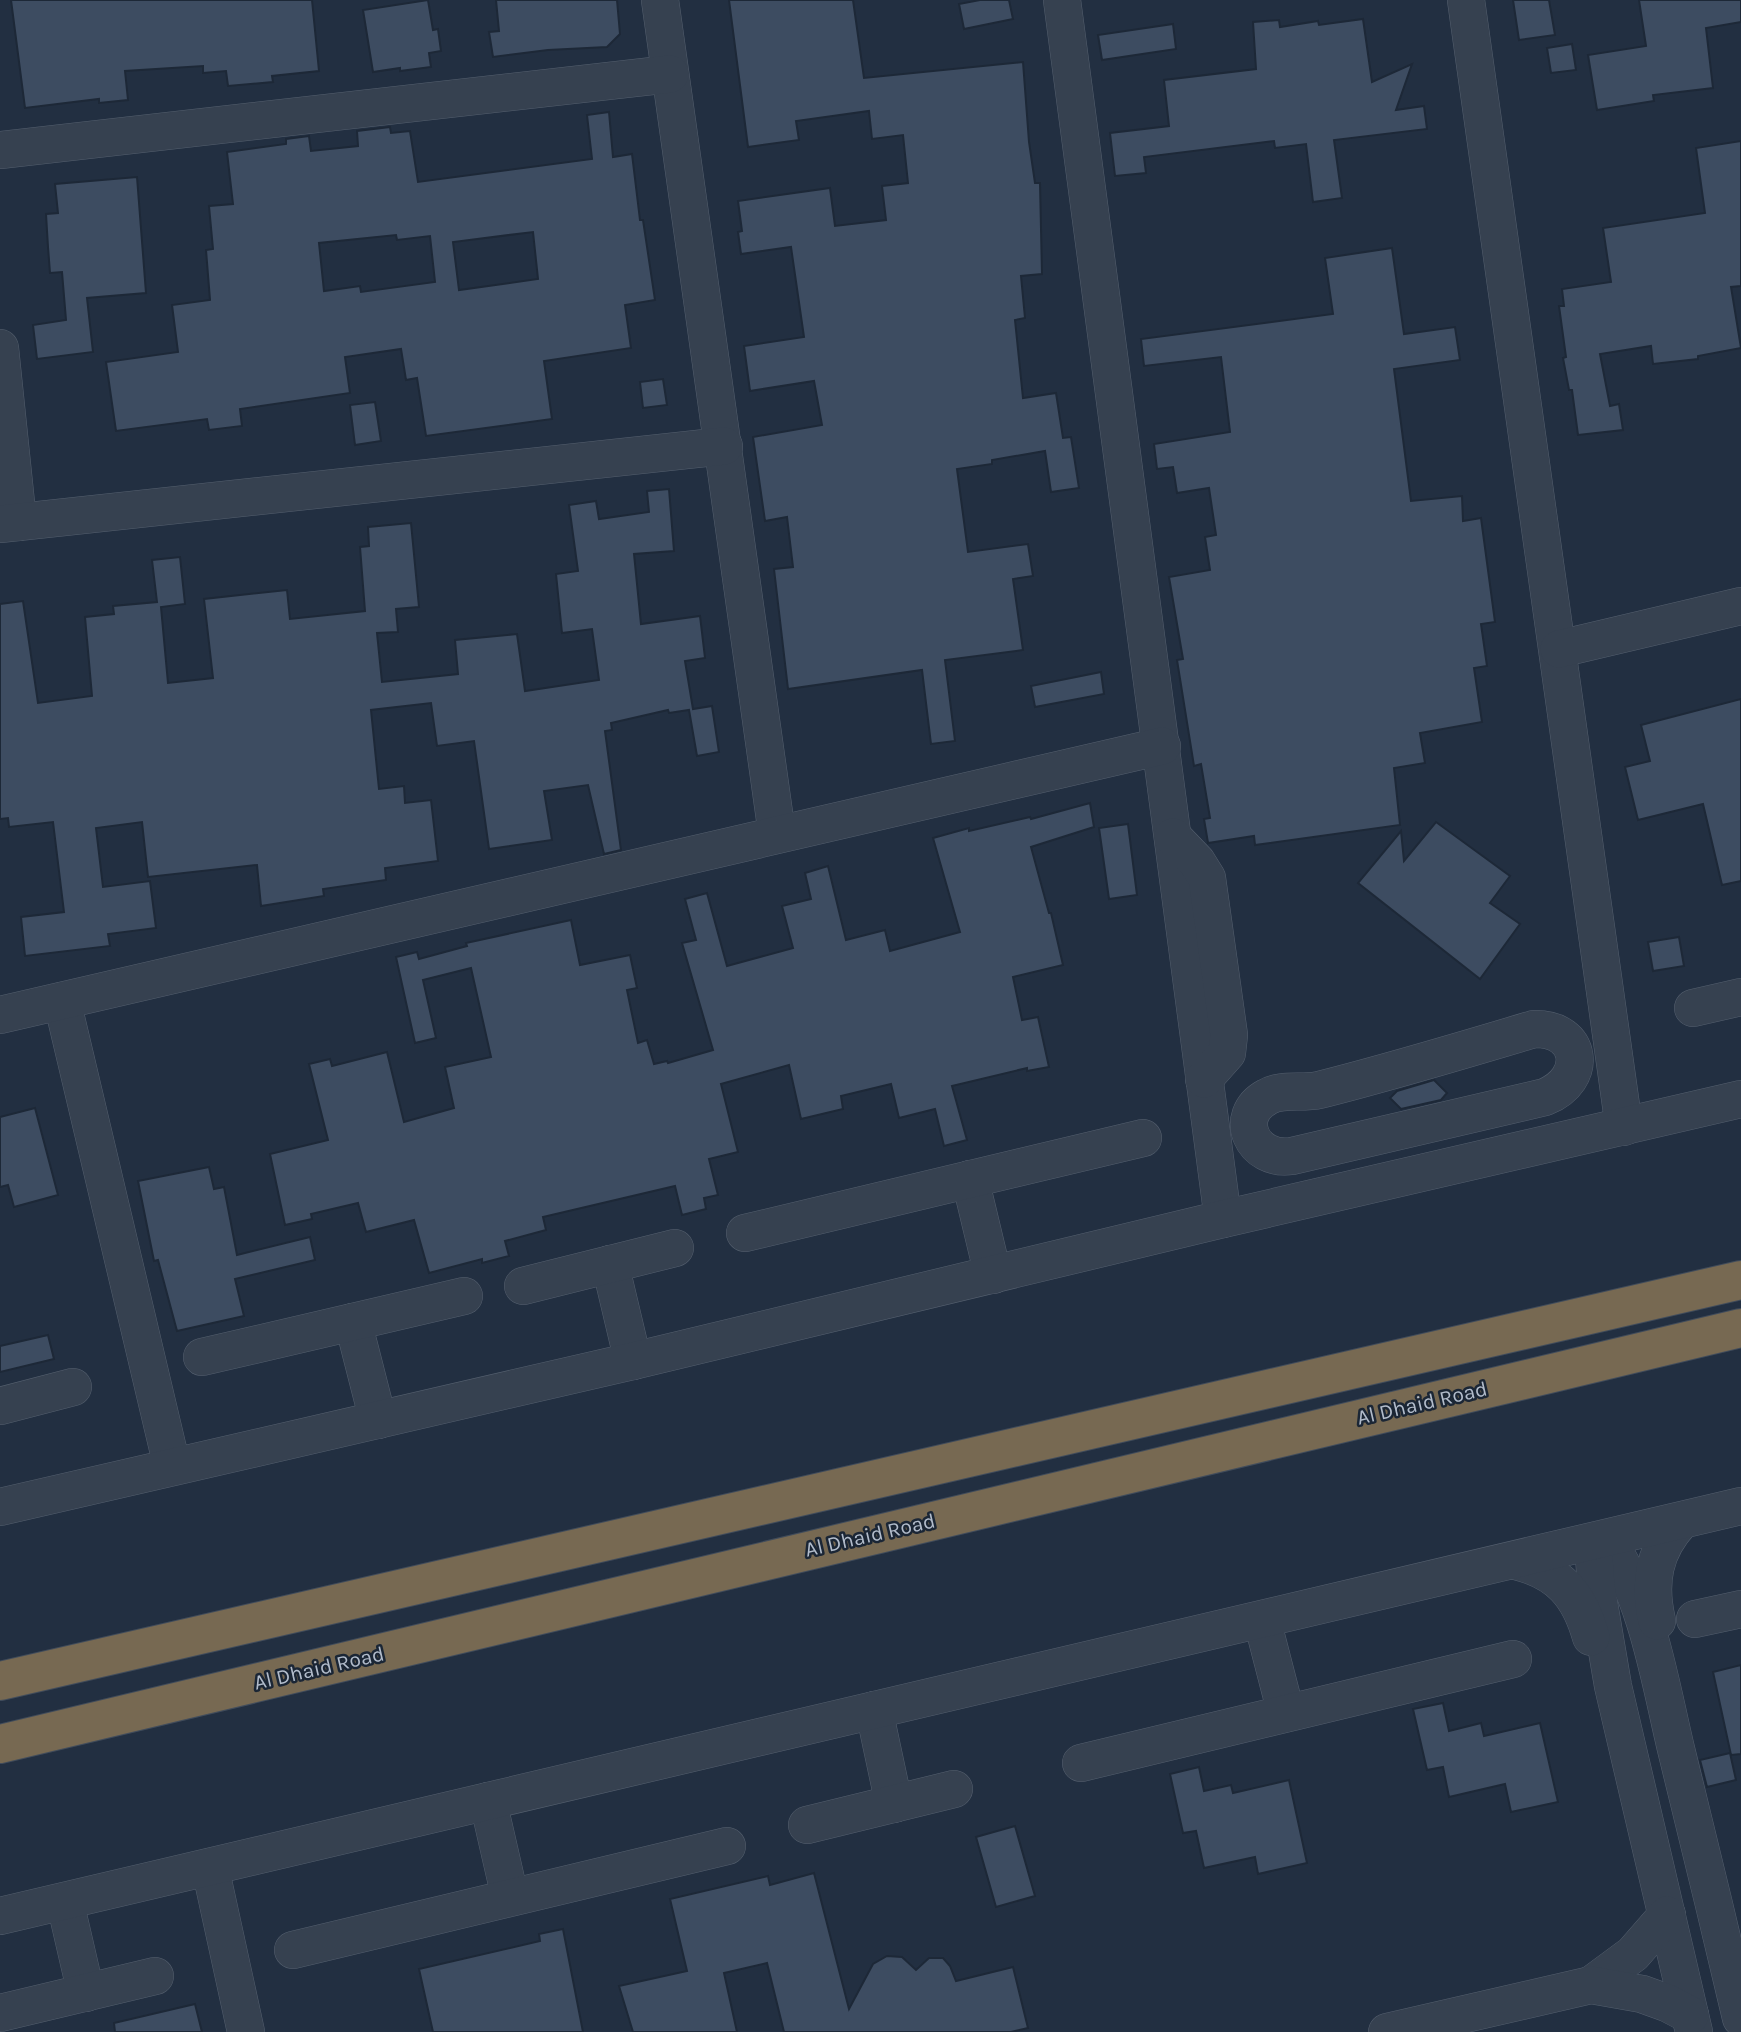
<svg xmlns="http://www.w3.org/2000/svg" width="1741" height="2032" viewBox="0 0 1741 2032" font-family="Karla,sans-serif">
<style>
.building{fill:#3d4c61;stroke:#1d2837;stroke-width:2;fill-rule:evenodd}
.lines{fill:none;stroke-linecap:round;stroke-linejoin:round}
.minor-casing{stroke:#545f6e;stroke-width:38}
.highway-casing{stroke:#414c5b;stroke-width:40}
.minor{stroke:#364150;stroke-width:37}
.highway{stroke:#776952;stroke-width:38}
.labels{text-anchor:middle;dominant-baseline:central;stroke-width:5;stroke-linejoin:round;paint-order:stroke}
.street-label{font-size:21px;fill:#b2bccb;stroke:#1b2635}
</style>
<rect width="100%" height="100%" fill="#222f41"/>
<g class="building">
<path d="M11,0h301l7,71 -47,5 1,6 -45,4 -2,-15 -23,2v-7l-78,5 3,29 -29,3v-4l-74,9z"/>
<path d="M428,0l5,30 5,-1 3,22 -12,2 2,14 -31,4v-3l-27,4 -10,-62z"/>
<path d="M496,0h121l3,34 -13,13 -59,3 -55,7 -4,-25 10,-1z"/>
<path d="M729,0h124l11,78 159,-16 6,80 6,41h5l2,91 -21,2 4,42 -10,2 8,78 33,-5 7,45 8,-1 8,51 -28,4 -6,-41 -53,9v4l-35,5 11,83 60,-8 5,32 -20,3 10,71 -78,10 10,81 -24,3 -9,-74 -134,19 -14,-120 19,-2 -6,-50 -22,4 -12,-84 69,-12 -8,-44 -64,10 -6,-45 60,-9 -13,-90 -50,7 -3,-22 4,-1 -4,-30 92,-13 5,38 51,-6 -4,-34 26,-3 -5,-48 -31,4 -3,-28 -73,10 3,19 -51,7z"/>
<path d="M980,0h29l4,19 -49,10 -5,-25z"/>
<path d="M1513,0h36l6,35 -36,5z"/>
<path d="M1639,0h102v22l-35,6 7,60 -60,7 1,6 -57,9 -9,-55 58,-9z"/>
<path d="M1363,19l9,63 40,-18 -16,46 28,-4 3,23 -93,11 8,58 -29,4 -7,-58 -31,4 -1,-7 -130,16 2,16 -31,3 -5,-43 59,-7 -5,-46 92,-11 -3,-47 26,-2 1,7 38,-6 1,4z"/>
<path d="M1173,24l3,25 -74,11 -4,-25z"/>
<path d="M1572,44l4,26 -25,3 -4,-25z"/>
<path d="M609,112l4,45 19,-3 8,66h3l12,80 -30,5 6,43 -87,13 8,58 -126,17 -9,-58 -11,2 -5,-31 -56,8 5,36 -110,16 2,17 -33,4 -2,-11 -91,12 -10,-69 72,-10 -6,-47 38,-5 -4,-50 7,-1 -4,-43 24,-2 -6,-52 59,-8v-5l23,-3 2,15 47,-5 -1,-15 33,-4 1,6 19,-2 8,51 174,-23 -5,-44zM533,232l5,47 -79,11 -6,-48zM396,235l1,5 33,-4 5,46 -74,10 -1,-6 -36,5 -5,-48z"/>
<path d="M1741,141v145l-10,1 10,61 -43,8v3l-45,5 -2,-18 -51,8 10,52 9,-2 4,26 -45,5 -6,-45h-3l-6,-32 3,-1 -7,-51h5l-2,-17 49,-7 -8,-54 102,-15 -9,-65z"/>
<path d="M137,177l9,116 -59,5 6,54 -56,7 -4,-34 33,-5 -4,-48 -12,1 -2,-26 -2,-33 12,-1 -3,-29z"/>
<path d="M1392,248l12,86 51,-7 5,33 -66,9 17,132 51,-5 1,25 18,-3 14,104 -14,2 6,42 -13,2 8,54 -62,11 5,30 -31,5 6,57 -145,20 -1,-9 -46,7 -4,-24 6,-1 -9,-54 -7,2 -17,-106 6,-1 -14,-82 41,-7 -5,-33 11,-2 -7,-47 -32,5 -4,-26 -16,2 -3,-25 76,-12 -9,-75 -77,9 -3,-27 192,-25 -8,-56z"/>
<path d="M663,379l4,26 -24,3 -3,-26z"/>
<path d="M375,402l6,39 -26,4 -5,-40z"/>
<path d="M669,489l5,62 -40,3 7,70 59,-8 5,42 -20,3 8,48 19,-3 7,46 -22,4 -8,-46 -20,3 -1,-3 -57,13 1,7 -7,1 16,119 -17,4 -16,-69 -44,6 8,49 -63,9 -15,-108 -37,5 -6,-43 -60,7 8,79 25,-3 1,17 26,-3 7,61 -53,7 1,12 -63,9 1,7 -63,10 -4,-41 -109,12 -6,-55 -46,6 7,59 47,-6 6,47 -48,6 2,12 -85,10 -4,-39 43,-5 -11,-90 -44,5 -1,-9 -8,1v-215l23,-3 15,102 54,-7 -7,-79 29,-3 -1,-8 44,-4 -5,-42 28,-3 5,47 -24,3 7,76 45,-5 -9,-79 83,-9 3,29 75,-8 -5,-64 9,-1 -1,-19 43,-4 8,84 -23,2 2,23 -21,1 5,49 76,-8 -3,-34 62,-6 8,57 74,-11 -7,-51 -30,4 -6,-59 22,-3 -9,-66 27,-4 3,18 50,-7 -2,-21z"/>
<path d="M1101,672l3,22 -69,13 -4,-21z"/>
<path d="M1741,699v182l-19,4 -19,-81 -65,16 -13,-53 25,-6 -9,-36z"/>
<path d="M1090,803l4,24 -63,20 18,66h2l12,52 -50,12 9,43 16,-3 11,50 -22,4v-3l-75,18 15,54 -23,6 -9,-37 -36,9 -8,-34 -50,12 2,13 -42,10 -12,-54 -68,19 17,68 -29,7 9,36 -14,3 2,11 -24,6 -7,-29 -132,31 3,13 -41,11 4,15 -27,7v-4l-53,14 -15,-53 -48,12 -8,-29 -47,11 1,5 -27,6 -15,-71 58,-14 -19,-76 21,-5 2,7 55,-14 17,70 50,-14 -9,-41 46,-10 -20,-89 -48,12 13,58 -21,5 -19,-86 21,-5 2,7 48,-13 -1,-3 105,-23 9,45 50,-10 7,33 -10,2 11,53 9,-3 7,24 13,-3 1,2 45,-13 -31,-107 14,-3 -11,-41 22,-6 20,73 66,-18 -11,-42 29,-7 -6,-26 23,-7 18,74 39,-10 5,21 70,-19 -27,-94 36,-10v3l61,-14 1,2z"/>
<path d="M1436,822l74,54 -20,27 30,21 -40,55 -122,-96 43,-52 3,30z"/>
<path d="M1128,824l9,71 -28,4 -10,-71z"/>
<path d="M1679,937l5,29 -31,5 -5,-29z"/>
<path d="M1434,1080l13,13 -6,7 -40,9 -11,-11 7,-7z"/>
<path d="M35,1108l23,87 -44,12 -6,-22 -8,2v-70z"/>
<path d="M209,1167l5,22 10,-2 13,68 73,-18 5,23 -80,19 9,37 -67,15 -19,-71 -4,1 -16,-80z"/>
<path d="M48,1335l6,24 -54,13v-26z"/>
<path d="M1741,1665v89l-10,1 -18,-83z"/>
<path d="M1443,1703l6,28 32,-8 3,13 56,-13 18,79 -47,10 -6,-28 -56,13 -6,-30 -16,3 -14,-61z"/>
<path d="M1730,1753l6,27 -29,7 -7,-27z"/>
<path d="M1199,1767l5,24 27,-6 2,8 56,-13 18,83 -49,11 -3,-17 -51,11 -8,-37 -13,2 -13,-59z"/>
<path d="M1015,1826l20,70 -39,11 -20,-70z"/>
<path d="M814,1873l35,136 24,-45 14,-8 15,1 14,13 13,-12h14l7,8 6,15 57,-14 15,61 -17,4h-227l-17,-69 -43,10 13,59h-104l-14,-46 68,-15 -17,-72 98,-23 2,9z"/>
<path d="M563,1929l20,103h-150l-14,-63 121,-28 -1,-7z"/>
<path d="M195,2004l7,28h-87l-1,-9z"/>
</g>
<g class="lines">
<g class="minor-casing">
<g id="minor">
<path d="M660,0l117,834"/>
<path d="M1062,0l161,1219"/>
<path d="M1466,0l158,1127"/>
<path d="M0,150l670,-76"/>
<path d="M0,348l18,174"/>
<path d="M0,524l724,-78"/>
<path d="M1559,649l182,-43"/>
<path d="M1173,837l24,25 10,16 22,157 -2,18 -23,26"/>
<path d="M62,1001l110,465"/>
<path d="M1693,1008l48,-11"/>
<path d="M0,1015l1162,-269"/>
<path d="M1534,1029c49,-1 55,50 11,68l-253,59c-40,6 -60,-40 -25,-59 15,-9 35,-3 52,-7 72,-18 144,-40 215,-61z"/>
<path d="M970,1179l23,96"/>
<path d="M745,1233l398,-95"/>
<path d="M610,1264l23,97"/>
<path d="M523,1286l152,-38"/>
<path d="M353,1322l25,98"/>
<path d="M202,1357l262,-61"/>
<path d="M0,1406l73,-19"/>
<path d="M0,1507l633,-146 590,-142 518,-120"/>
<path d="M1606,1539c41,57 54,143 70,210 22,90 44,179 65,269"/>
<path d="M1593,1542l3,44 17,100 81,346"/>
<path d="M1516,1561c43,11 63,33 75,76"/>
<path d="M1695,1619l46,-10"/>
<path d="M1262,1620l24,93"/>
<path d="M1657,1621c-9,-39 -3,-71 24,-100"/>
<path d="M874,1710l20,94"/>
<path d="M1081,1763l432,-104"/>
<path d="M488,1801l22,96"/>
<path d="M807,1825l147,-36"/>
<path d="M210,1867l36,165"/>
<path d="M65,1902l21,91"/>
<path d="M0,1916l1741,-410"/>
<path d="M293,1950l434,-104"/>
<path d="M1591,1985l42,-31 34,-39"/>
<path d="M0,2013l155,-37"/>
<path d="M1387,2032l204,-47 51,9 25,9 23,12"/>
</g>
</g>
<g class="highway-casing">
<g id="highway">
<path d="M0,1681l1741,-401"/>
<path d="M0,1744l1741,-416"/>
</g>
</g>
<use href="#minor" class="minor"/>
<use href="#highway" class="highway"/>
</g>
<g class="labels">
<g class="street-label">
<text transform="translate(1422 1403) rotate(-13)">Al Dhaid Road</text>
<text transform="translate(870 1535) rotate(-13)">Al Dhaid Road</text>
<text transform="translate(319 1668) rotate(-13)">Al Dhaid Road</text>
</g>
</g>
</svg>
